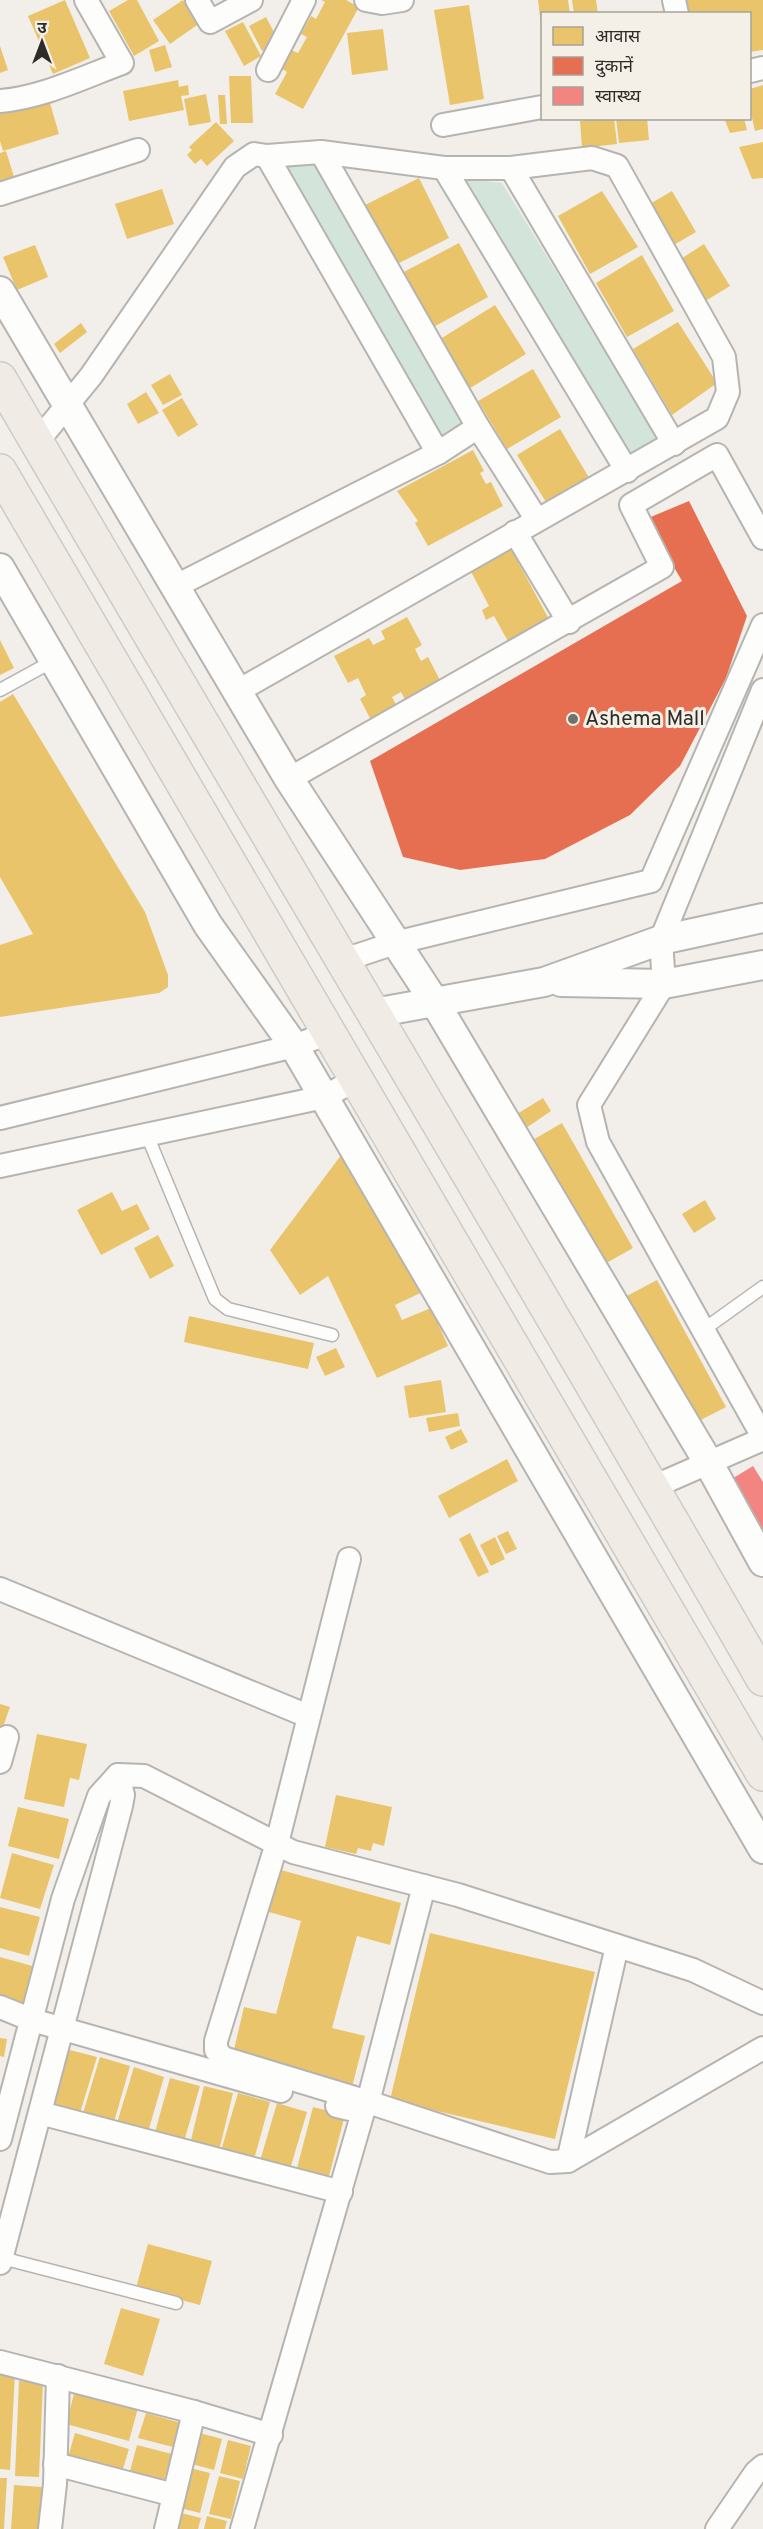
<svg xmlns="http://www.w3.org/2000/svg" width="763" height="2529" viewBox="0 0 763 2529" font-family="Overpass,'Noto Sans Devanagari',sans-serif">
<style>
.green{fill:#d3e5da}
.homes{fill:#e9c46a}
.shops{fill:#e76f51}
.health{fill:#f28482}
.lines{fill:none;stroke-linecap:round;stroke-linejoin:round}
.service-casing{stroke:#b6b4b0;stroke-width:15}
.minor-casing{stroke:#b6b4b0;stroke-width:26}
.tertiary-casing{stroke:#b6b4b0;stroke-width:32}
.primary-casing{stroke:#cccbc9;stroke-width:36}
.service{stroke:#fdfdfc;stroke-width:12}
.minor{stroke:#fdfdfc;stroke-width:22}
.tertiary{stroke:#fdfdfc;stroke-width:28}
.primary{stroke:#f1ebe6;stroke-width:33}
.poi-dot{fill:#73706d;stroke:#f5f0e7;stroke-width:2}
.labels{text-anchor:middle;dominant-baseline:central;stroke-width:6;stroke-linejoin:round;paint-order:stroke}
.poi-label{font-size:21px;fill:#2e2c29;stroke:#f5f0e7;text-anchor:start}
</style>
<rect width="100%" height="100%" fill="#f2efea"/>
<g class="green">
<path d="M315,158l150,263 -23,18 -161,-277z"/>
<path d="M459,178l43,5 159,260 -31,16z"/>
</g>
<g class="homes">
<path d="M65,0l25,58 -37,16 -25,-58z"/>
<path d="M128,0h9l22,41 -25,15 -25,-45z"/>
<path d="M183,0l17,23 -30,21 -17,-24z"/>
<path d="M321,0h25l13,7 -56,102 -28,-15 12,-22 -8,-5 10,-18 9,4 9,-16 -6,-3 10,-18 5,3 9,-17z"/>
<path d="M538,0h30l2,14h-28l-1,11z"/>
<path d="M572,0h24l2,14h-24z"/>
<path d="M679,0h84v50l-13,2v-38h-69z"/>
<path d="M469,5l15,94 -34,6 -16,-95z"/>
<path d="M266,17l13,25 -17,9 -13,-25z"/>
<path d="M243,22l18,34 -17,10 -19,-35z"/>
<path d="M383,29l5,41 -36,5 -5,-42z"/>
<path d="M165,45l7,22 -17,5 -6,-22z"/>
<path d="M0,46l8,24 -8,3z"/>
<path d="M229,76h22l2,47h-22z"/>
<path d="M178,80l1,7 9,-2 1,10 -8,1 3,14 -55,11 -6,-30z"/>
<path d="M763,85v44l-8,2 -5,-22v-20z"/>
<path d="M206,94l5,28 -22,4 -5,-27z"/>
<path d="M218,95h7l2,29h-7z"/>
<path d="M48,96l11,38 -56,17 -3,-10v-31z"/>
<path d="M606,118h8l3,26 -35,4 -2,-27z"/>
<path d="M616,118h31l2,22 -30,3z"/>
<path d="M724,118h20l3,12 -17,3z"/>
<path d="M216,122l18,19 -27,25 -6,-7 -6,5 -8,-9 5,-5 -3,-3z"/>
<path d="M763,142v36l-11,1 -13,-32z"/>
<path d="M6,151l9,29 -15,5v-32z"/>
<path d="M419,178l30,60 -54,27 -30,-60z"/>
<path d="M162,189l12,35 -47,15 -12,-35z"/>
<path d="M602,191l36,56 -48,27 -32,-58z"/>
<path d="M672,191l24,41 -29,17 -24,-41z"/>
<path d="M459,243l29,54 -58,32 -30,-55z"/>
<path d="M704,244l26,42 -28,17 -26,-41z"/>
<path d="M35,245l13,32 -31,13 -14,-33z"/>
<path d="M642,255l32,56 -47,26 -31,-54z"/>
<path d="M495,305l31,49 -59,36 -30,-49z"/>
<path d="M678,322l39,61 -45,32 -39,-66z"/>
<path d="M81,323l6,9 -27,21 -6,-9z"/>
<path d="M533,369l28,48 -54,32 -29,-48z"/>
<path d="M170,374l12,21 -19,10 -12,-20z"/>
<path d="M146,392l13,21 -21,11 -11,-20z"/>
<path d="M182,398l16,27 -20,12 -16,-27z"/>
<path d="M560,429l31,52 -42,26 -32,-52z"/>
<path d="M473,450l11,21 -4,2 6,11 5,-2 12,24 -75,40 -13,-23 3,-2 -21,-30z"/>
<path d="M509,545l42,78 -41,22 -16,-29 -8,4 -4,-10 7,-4 -21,-40z"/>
<path d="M407,617l15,28 -7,4 6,12 7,-4 15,29 -35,19 -7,-13 -9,5 6,11 -26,14 -12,-23 6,-4 -8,-17 -10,5 -14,-27 35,-18 4,7 12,-6 -4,-8z"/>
<path d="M0,640l14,28 -14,7z"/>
<path d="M13,694l132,218 23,63v12l-9,6 -159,24v-72l33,-11 -33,-57v-175z"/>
<path d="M543,1098l8,13 -25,17 -9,-14z"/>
<path d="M562,1123l71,125 -32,18 -70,-125z"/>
<path d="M348,1146l83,142 -36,17 7,15 29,-12 17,38 -71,32 -49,-102 -28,19 -30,-45z"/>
<path d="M112,1192l10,19 15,-7 13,25 -49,26 -24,-45z"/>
<path d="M705,1200l11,19 -22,14 -12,-19z"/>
<path d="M158,1235l16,31 -24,13 -16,-31z"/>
<path d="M657,1280l69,127 -33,17 -68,-127z"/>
<path d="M189,1316l125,27 -6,26 -124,-27z"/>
<path d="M336,1348l9,19 -20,9 -9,-19z"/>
<path d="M441,1380l5,32 -37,6 -5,-32z"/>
<path d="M458,1413l2,13 -31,6 -3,-14z"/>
<path d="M461,1429l7,13 -17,8 -6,-13z"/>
<path d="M507,1459l11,22 -69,37 -11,-22z"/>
<path d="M508,1531l9,18 -11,5 -9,-18z"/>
<path d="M470,1533l19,39 -11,5 -19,-38z"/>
<path d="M495,1537l10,22 -14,7 -11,-21z"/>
<path d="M0,1704l10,3 -7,20 -3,-1z"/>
<path d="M37,1734l50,10 -8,36 -9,-2 -6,29 -40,-8z"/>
<path d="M336,1795l56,12 -8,39 -11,-3 -2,8 -13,-3 -2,6 -31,-7z"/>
<path d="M18,1807l51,12 -10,40 -51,-13z"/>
<path d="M12,1853l42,12 -14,44 -40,-11z"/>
<path d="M281,1870l120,33 -11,42 -33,-9 -25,92 33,8 -13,51 -120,-29 12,-51 32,7 25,-93 -32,-9z"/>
<path d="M0,1907l40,10 -11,39 -29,-8z"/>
<path d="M430,1933l165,39 -40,167 -165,-39z"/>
<path d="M0,1957l36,10 -11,37 -25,-7z"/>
<path d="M0,2038l7,1 -3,18 -4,-1z"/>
<path d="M66,2049l31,8 -17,56 -30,-8z"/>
<path d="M100,2057l30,9 -16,56 -31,-9z"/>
<path d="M134,2067l30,10 -16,55 -31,-9z"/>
<path d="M170,2078l30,8 -17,59 -29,-9z"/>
<path d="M204,2086l29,7 -14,58 -29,-7z"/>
<path d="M238,2093l32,9 -17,61 -33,-9z"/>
<path d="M277,2103l30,9 -17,57 -30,-8z"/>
<path d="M313,2107l32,8 -16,61 -32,-8z"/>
<path d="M148,2244l64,17 -12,44 -64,-17z"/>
<path d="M121,2308l39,11 -17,57 -39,-12z"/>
<path d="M0,2373h15l-5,97 -10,-1z"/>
<path d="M19,2381l24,1 -4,95 -24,-1z"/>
<path d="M75,2390l63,18 -9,33 -63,-17z"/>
<path d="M146,2413l35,10 -8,24 -35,-9z"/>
<path d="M196,2432l26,7 -8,31 -26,-7z"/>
<path d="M75,2433l54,16 -7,23 -54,-15z"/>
<path d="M228,2440l23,6 -8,33 -23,-6z"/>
<path d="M137,2445l35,9 -8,26 -34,-9z"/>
<path d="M186,2467l24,6 -10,40 -24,-6z"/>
<path d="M219,2476l21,5 -9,38 -22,-5z"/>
<path d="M0,2478h7l-3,51h-4z"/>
<path d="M14,2485l28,2 -3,42h-28z"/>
<path d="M177,2512l24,6 -3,11h-26z"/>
<path d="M207,2516l20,5 -2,8h-21z"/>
</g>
<path class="shops" d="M689,501l58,115 -21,62 -46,88 -50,49 -85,44 -85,11 -57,-13 -33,-96 312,-180 -36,-62z"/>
<path class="health" d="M753,1466l10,16v72l-41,-69z"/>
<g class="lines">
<g class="service-casing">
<g id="service">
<path d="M0,690l53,-29"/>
<path d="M147,1135l68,164 13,10 104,26"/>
<path d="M703,1330l60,-43"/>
<path d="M2,2258l174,45"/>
</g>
</g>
<g class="minor-casing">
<g id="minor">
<path d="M197,0l13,22 41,-22"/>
<path d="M366,0l16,3 20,-3"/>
<path d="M674,0l3,14"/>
<path d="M268,70l36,-70"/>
<path d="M750,71l13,-3"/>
<path d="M0,101c41,-3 84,-24 122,-38l-36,-63"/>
<path d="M443,125l99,-18"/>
<path d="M321,152l157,275 59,93"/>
<path d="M267,156l171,297"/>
<path d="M444,168l183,303"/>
<path d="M511,168l163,276"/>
<path d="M0,194l138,-44"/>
<path d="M37,442l54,-66 144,-209 19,-13 13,2 54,-4 123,16h67l81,-10 25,8 107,191 4,35 -11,26 -479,273"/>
<path d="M515,532l54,90"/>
<path d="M176,586l262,-133 40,-26"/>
<path d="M763,690l-102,250 3,44 -75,121 9,37 165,295"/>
<path d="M289,779l373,-212 -31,-62 86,-50 46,83"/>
<path d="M344,960l51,-17 256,-62 112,-256"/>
<path d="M0,1118l294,-72 35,-13"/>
<path d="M0,1166l324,-69 33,-18"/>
<path d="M653,1487l110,-48"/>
<path d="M349,1559l-72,284 -61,198v9l7,8 145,44 56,-216"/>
<path d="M0,1589l308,127"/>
<path d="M0,1762l7,-25"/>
<path d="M0,2007l32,13 249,71"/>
<path d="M368,2102l182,60 18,-1 49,-215"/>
<path d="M40,2113l301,79"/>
<path d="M0,2139l63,-240 36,-103 19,-21 26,1 149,76 165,43 235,75 70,33"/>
<path d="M568,2161l195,-113"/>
<path d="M0,2263l121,-457 2,-11 -5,-20"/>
<path d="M0,2362l194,50 77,23"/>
<path d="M55,2464l119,31"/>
<path d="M50,2529l5,-45 3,-108"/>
<path d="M166,2529l28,-117"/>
<path d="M242,2529l121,-417 -26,-6"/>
<path d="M717,2529l39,-57 7,-6"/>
</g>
</g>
<g class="tertiary-casing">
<g id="tertiary">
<path d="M0,291l289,488 145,222 274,461 55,100"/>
<path d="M0,568l208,357 86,121 469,803"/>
<path d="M561,982l103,2 99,-19"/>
<path d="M374,1013l170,-31 117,-42 102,-22"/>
</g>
</g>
<g class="primary-casing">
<g id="primary">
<path d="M0,379c253,434 513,864 763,1300"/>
<path d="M0,471l763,1303"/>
</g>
</g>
<use href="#service" class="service"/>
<use href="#minor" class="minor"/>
<use href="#tertiary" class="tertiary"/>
<use href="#primary" class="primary"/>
</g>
<circle class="poi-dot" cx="573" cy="719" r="6"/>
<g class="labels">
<g class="poi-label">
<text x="585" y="719">Ashema Mall</text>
</g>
</g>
<rect x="541" y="12" width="210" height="108" fill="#f5f0e7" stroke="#a5a29b" stroke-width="1.5"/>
<rect x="553" y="27" width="30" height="18" fill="#e9c46a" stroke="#a5a29b" stroke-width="1.5"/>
<text x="595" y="42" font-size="18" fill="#2e2c29">आवास</text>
<rect x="553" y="57" width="30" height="18" fill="#e76f51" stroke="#a5a29b" stroke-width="1.5"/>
<text x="595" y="72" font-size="18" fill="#2e2c29">दुकानें</text>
<rect x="553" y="87" width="30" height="18" fill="#f28482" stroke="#a5a29b" stroke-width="1.5"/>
<text x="595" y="102" font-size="18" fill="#2e2c29">स्वास्थ्य</text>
<g transform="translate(42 42)" stroke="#f5f0e7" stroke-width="4.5" paint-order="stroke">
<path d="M0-4.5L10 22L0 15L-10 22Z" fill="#2e2c29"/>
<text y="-9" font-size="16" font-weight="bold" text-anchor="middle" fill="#2e2c29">उ</text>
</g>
</svg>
